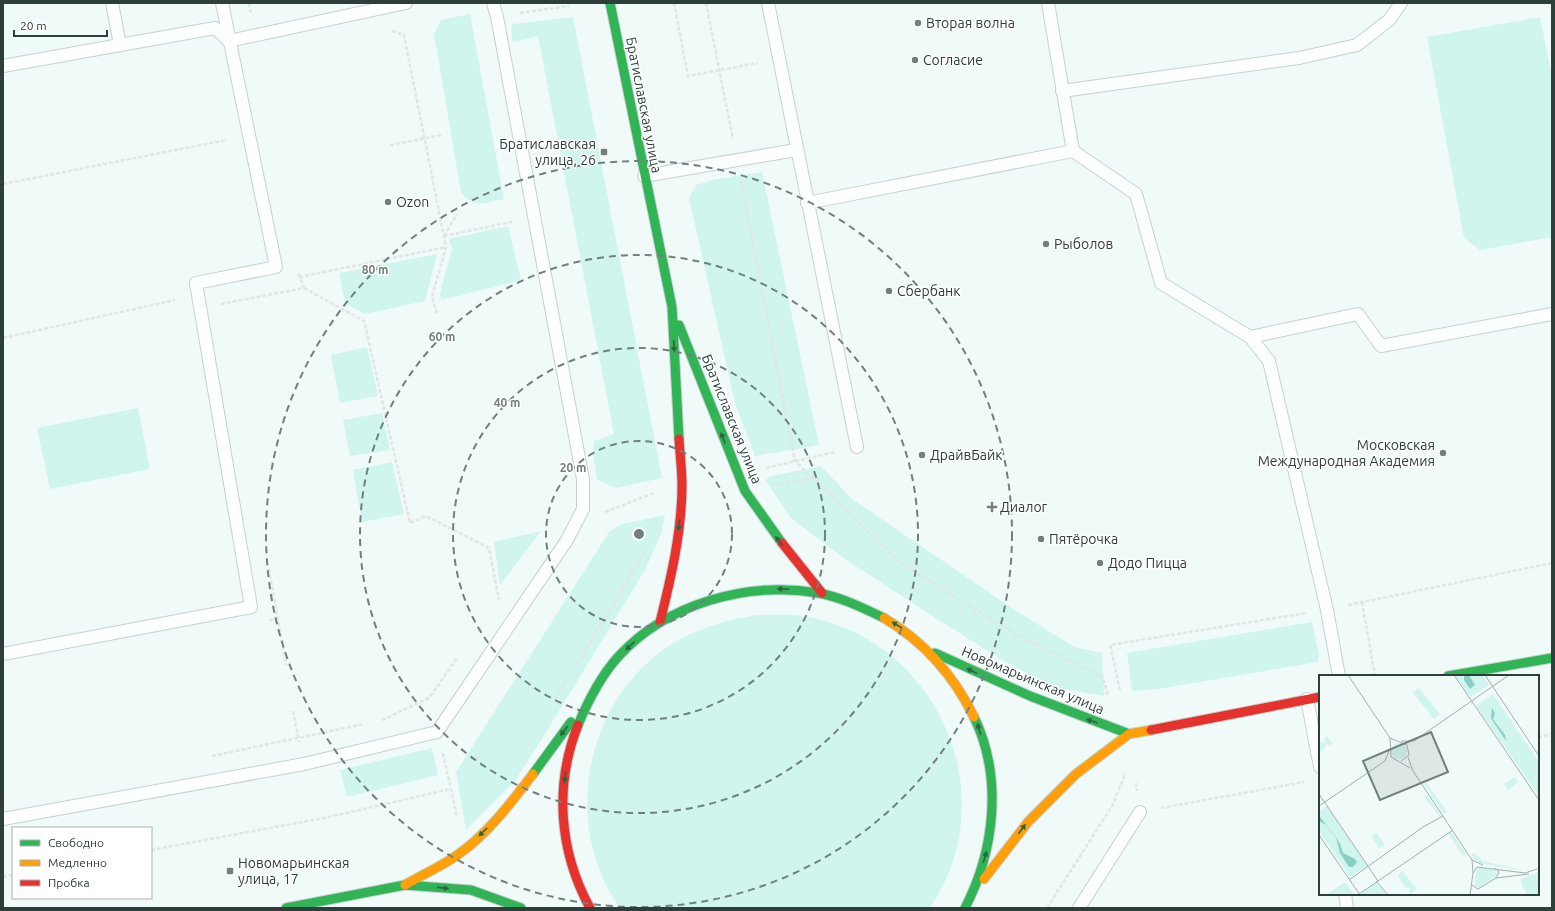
<svg xmlns="http://www.w3.org/2000/svg" width="1555" height="911" viewBox="0 0 1555 911" font-family="Ubuntu,sans-serif">
<style>
.green{fill:#d0f5ef}
.lines{fill:none;stroke-linecap:round;stroke-linejoin:round}
.lane-casing{stroke:#c6d2d0;stroke-width:14}
.fast-casing{stroke:#c6d2d0;stroke-width:11}
.slow-casing{stroke:#c6d2d0;stroke-width:11}
.jam-casing{stroke:#c6d2d0;stroke-width:11}
.path{stroke:#e2e5e4;stroke-width:2.5;stroke-dasharray:4 2;stroke-linecap:butt}
.lane{stroke:#fdfefe;stroke-width:12}
.fast{stroke:#30b455;stroke-width:9}
.slow{stroke:#ff9f0a;stroke-width:9}
.jam{stroke:#e5322d;stroke-width:9}
.oneway{fill:#2f6143}
.ring{fill:none;stroke:#72807d;stroke-width:2;stroke-dasharray:7 5}
.poi-dot{fill:#72807d;stroke:#fff;stroke-width:1.5}
.labels{text-anchor:middle;dominant-baseline:central;stroke-width:3;stroke-linejoin:round;paint-order:stroke}
.poi-label{font-size:14px;fill:#2e3e3b;stroke:#fff;text-anchor:start}
.street-label{font-size:14px;fill:#2e3e3b;stroke:#fff}
.inset-road{fill:none;stroke:#a2afac;stroke-width:1}
.view{fill:#72807d;fill-opacity:0.15;stroke:#72807d;stroke-width:2}
.inset-edge{fill:none;stroke:#2e3e3b;stroke-width:2}
.centre{fill:#72807d;stroke:#fff;stroke-width:2}
.ring-label{font-size:12px;text-anchor:middle;font-weight:bold;fill:#72807d;stroke:#fff;stroke-width:3;stroke-linejoin:round;paint-order:stroke}
</style>
<rect width="100%" height="100%" fill="#f0faf8"/>
<g class="green">
<path d="M470,14l34,185c-17,3 -31,11 -43,-7l-27,-158 7,-14z"/>
<path d="M573,17l89,461 -46,10 -19,-8 -4,-27 1,-12 20,-7 -76,-398 -25,6 -2,-12 2,-6z"/>
<path d="M1540,17l12,59v161l-72,13 -16,-12 -37,-201z"/>
<path d="M762,172l57,273 -64,11 -20,-53 -46,-205 7,-13 20,-6z"/>
<path d="M508,226l13,54 -80,20 -1,-6 12,-46 -3,-9z"/>
<path d="M437,254l-12,47 -60,13 -20,-11 -6,-30z"/>
<path d="M367,347l11,49 -38,7 -9,-48z"/>
<path d="M138,408l12,61 -100,20 -13,-61z"/>
<path d="M382,413l8,37 -40,6 -7,-36z"/>
<path d="M392,462l12,52 -42,8 -9,-52z"/>
<path d="M821,466l31,33 160,109 62,39 28,6 2,43 -45,-8 -22,-10 -32,-16 -74,-47 -83,-54 -57,-43 -26,-38 7,-4z"/>
<path d="M665,515l-4,19 -16,36 -105,172 -25,39 -49,49 -10,-58 153,-240 13,-8z"/>
<path d="M541,531l-41,54 -6,-43z"/>
<path d="M757,615c17,0 34,-1 51,2 106,20 173,127 149,230 -5,22 -15,42 -27,61h-310c-62,-87 -33,-219 62,-270 24,-12 49,-19 75,-23z"/>
<path d="M1312,622l7,32 -1,8 -160,27 -26,2 -5,-38z"/>
<path d="M432,748l6,27 -91,22 -7,-27z"/>
</g>
<g class="lines">
<g class="lane-casing">
<g id="lane">
<path d="M112,3l8,42"/>
<path d="M768,3l89,444"/>
<path d="M1048,3l25,148 63,43 25,89 89,54 19,24 58,249 12,66"/>
<path d="M3,66l212,-38 14,13 177,-38"/>
<path d="M1062,91l237,-33 58,-13 32,-25 12,-17"/>
<path d="M644,176l152,-26"/>
<path d="M807,203l266,-52"/>
<path d="M1250,337l108,-23 23,32 171,-32"/>
<path d="M3,654l248,-47 -55,-324 80,-16 -54,-264"/>
<path d="M1307,699l13,68"/>
<path d="M3,819l301,-55 133,-32 130,-192 16,-31v-30l-86,-462 -4,-14"/>
<path d="M1345,894l2,14"/>
<path d="M1079,908l61,-96"/>
</g>
</g>
<g class="fast-casing">
<g id="fast">
<path d="M610,3l62,304 7,132"/>
<path d="M679,325l66,166 37,52"/>
<path d="M935,653l95,43 99,38"/>
<path d="M1448,676l104,-18"/>
<path d="M578,725c10,-24 22,-48 40,-68 49,-54 130,-76 200,-64 23,4 45,15 66,25"/>
<path d="M533,774l38,-52"/>
<path d="M286,908l119,-23 66,5 50,18"/>
<path d="M965,908c30,-58 38,-131 9,-191"/>
</g>
</g>
<g class="slow-casing">
<g id="slow">
<path d="M884,618c39,23 70,58 90,99"/>
<path d="M984,879l44,-57 48,-48 53,-40 22,-4"/>
<path d="M405,885c17,-10 35,-18 51,-29 31,-21 55,-53 77,-82"/>
</g>
</g>
<g class="jam-casing">
<g id="jam">
<path d="M782,543l40,50"/>
<path d="M660,622c11,-44 22,-91 22,-137 0,-15 -2,-30 -3,-46"/>
<path d="M578,725c-24,61 -19,126 12,183"/>
<path d="M1151,730l169,-33"/>
</g>
</g>
<g class="path">
<path d="M249,3l2,11"/>
<path d="M674,3l14,73 70,-13"/>
<path d="M706,3l27,136"/>
<path d="M520,13l49,-7"/>
<path d="M392,31l12,4 42,212 -14,50 5,16"/>
<path d="M390,145l52,-10"/>
<path d="M741,182l54,279 107,103 117,72 84,41 5,20"/>
<path d="M3,184l224,-44"/>
<path d="M444,236l67,-14v1"/>
<path d="M444,236l13,-22"/>
<path d="M299,277l147,-30"/>
<path d="M304,288l60,33 46,202 16,-7 63,32 10,52"/>
<path d="M221,304l83,-16 -6,-16"/>
<path d="M3,338l172,-38"/>
<path d="M766,468l69,-16"/>
<path d="M774,485l38,-7"/>
<path d="M605,512l49,-19"/>
<path d="M269,569l17,96"/>
<path d="M1362,602l13,74"/>
<path d="M1348,605l204,-42"/>
<path d="M269,620l10,-2"/>
<path d="M577,663l69,-113"/>
<path d="M1120,690l-10,-45 196,-32"/>
<path d="M555,699l11,-18"/>
<path d="M293,711l6,31"/>
<path d="M382,720l47,-22 28,-40"/>
<path d="M1538,737l14,-3"/>
<path d="M443,753l14,64"/>
<path d="M212,756l152,-32"/>
<path d="M1136,783l1,8"/>
<path d="M1161,808l143,-26"/>
<path d="M151,850l178,-33 121,-28"/>
<path d="M3,877l10,-2"/>
<path d="M1047,908l65,-102 13,-31 -1,-3"/>
</g>
<use href="#lane" class="lane"/>
<use href="#fast" class="fast"/>
<use href="#slow" class="slow"/>
<use href="#jam" class="jam"/>
</g>
<defs><path id="oneway-solid" d="M-6-.8H1V-3.2L6.5 0L1 3.2V.8H-6Z"/></defs>
<g class="oneway">
<use href="#oneway-solid" transform="translate(674 346) rotate(87)"/>
<use href="#oneway-solid" transform="translate(723 438) rotate(-111)"/>
<use href="#oneway-solid" transform="translate(679 525) rotate(96)"/>
<use href="#oneway-solid" transform="translate(779 541) rotate(-128)"/>
<use href="#oneway-solid" transform="translate(783 589) rotate(-177)"/>
<use href="#oneway-solid" transform="translate(897 625) rotate(-148)"/>
<use href="#oneway-solid" transform="translate(630 646) rotate(137)"/>
<use href="#oneway-solid" transform="translate(972 671) rotate(-154)"/>
<use href="#oneway-solid" transform="translate(1092 721) rotate(-160)"/>
<use href="#oneway-solid" transform="translate(979 729) rotate(-106)"/>
<use href="#oneway-solid" transform="translate(564 731) rotate(127)"/>
<use href="#oneway-solid" transform="translate(565 777) rotate(98)"/>
<use href="#oneway-solid" transform="translate(1022 829) rotate(-53)"/>
<use href="#oneway-solid" transform="translate(483 832) rotate(135)"/>
<use href="#oneway-solid" transform="translate(985 857) rotate(-73)"/>
<use href="#oneway-solid" transform="translate(443 888) rotate(7)"/>
</g>
<g class="ring">
<circle cx="639" cy="534" r="93"/>
<circle cx="639" cy="534" r="186"/>
<circle cx="639" cy="534" r="279"/>
<circle cx="639" cy="534" r="373"/>
</g>
<g class="poi-dot">
<circle cx="918" cy="23" r="4"/>
<circle cx="915" cy="60" r="4"/>
<rect x="600" y="148" width="8" height="8" rx="2"/>
<circle cx="388" cy="202" r="4"/>
<circle cx="1046" cy="244" r="4"/>
<circle cx="889" cy="291" r="4"/>
<circle cx="1443" cy="453" r="4"/>
<circle cx="922" cy="455" r="4"/>
<path d="M990 501h4v4h4v4h-4v4h-4v-4h-4v-4h4z"/>
<circle cx="1041" cy="539" r="4"/>
<circle cx="1100" cy="563" r="4"/>
<rect x="226" y="867" width="8" height="8" rx="2"/>
</g>
<g class="labels">
<g class="poi-label">
<text x="926" y="23">Вторая волна</text>
<text x="923" y="60">Согласие</text>
<text x="596" y="144" text-anchor="end">Братиславская<tspan x="596" dy="16">улица, 26</tspan></text>
<text x="396" y="202">Ozon</text>
<text x="1054" y="244">Рыболов</text>
<text x="897" y="291">Сбербанк</text>
<text x="1435" y="445" text-anchor="end">Московская<tspan x="1435" dy="16">Международная Академия</tspan></text>
<text x="930" y="455">ДрайвБайк</text>
<text x="1000" y="507">Диалог</text>
<text x="1049" y="539">Пятёрочка</text>
<text x="1108" y="563">Додо Пицца</text>
<text x="238" y="863">Новомарьинская<tspan x="238" dy="16">улица, 17</tspan></text>
</g>
<g class="street-label">
<text transform="translate(644 105) rotate(79)">Братиславская улица</text>
<text transform="translate(732 419) rotate(68)">Братиславская улица</text>
<text transform="translate(1033 680) rotate(23)">Новомарьинская улица</text>
</g>
</g>
<g transform="translate(1319 675)">
<rect width="220" height="220" fill="#f0faf8"/>
<path d="M136,0h27l7,10 -19,12zM100,13l21,26 -6,5 -22,-27zM174,19l46,68v34l-63,-90zM8,61l5,7 -3,3 -3,-3v4l-7,5v-9l7,-1 -2,-3zM72 76a8 8 0 1 1 16 0a8 8 0 1 1-16 0ZM196,102l4,5 -11,8 -4,-6zM108,108l20,29 -3,2 -20,-30zM108,120l14,21 -1,1 -16,-20zM8,131l40,60 -17,11 -31,-46v-19zM132,157l16,23 -3,2 -16,-23zM58,158l8,12 -6,3 -8,-12zM155,178l9,8 43,10 -43,-7 -8,-4 -4,-6zM158,193l18,1 3,3 -2,4 -17,12 -5,-2zM84,196l14,19 -7,4 -1,-3 2,-2 -5,-1 -8,-12 2,-4zM220,197v23h-11l-7,-11v-5zM26,207l9,12 -28,1zM57,208l11,12h-24l-2,-2z" fill="#d0f5ef"/>
<path d="M150,0l6,10 -5,4 -6,-9v-5zM173,33l3,5 -2,6 12,16 1,6 -15,-23zM1,142l15,19 5,8 3,9 12,6 2,3 -4,5h-4l-9,-14 -4,-15 -10,-13 -7,-4z" fill="#8acfc5"/>
<path class="inset-road" d="M29,0l42,63 17,7 2,10 -8,6M135,0l85,125M166,0l54,81M71,63l1,19 19,11M82,66h13l95,-66M89,82l5,14 59,89 1,13M0,119l59,87M0,131l66,-45 4,-10M0,160l41,60M153,185l11,5M176,193l4,4 -3,6M30,205l74,-53 20,-11M57,206l12,14M153,210l6,4 18,-11 33,-4M40,219l94,-64M151,220l3,-22 4,-6 48,6 12,-4"/>
<path class="view" d="M112,57l17,40 -68,28 -17,-39z"/>
<rect width="220" height="220" class="inset-edge"/>
</g>
<circle cx="639" cy="534" r="6" class="centre"/>
<g class="ring-label">
<text x="375" y="274">80 m</text>
<text x="442" y="341">60 m</text>
<text x="507" y="407">40 m</text>
<text x="573" y="472">20 m</text>
</g>
<rect width="1555" height="911" fill="none" stroke="#2e3e3b" stroke-width="8"/>
<rect x="12" y="827" width="140" height="72" fill="#ffffff" stroke="#abb2b1"/>
<rect x="20" y="840" width="20" height="6" fill="#30b455" stroke="#abb2b1"/>
<text x="48" y="847" font-size="12" fill="#2e3e3b">Свободно</text>
<rect x="20" y="860" width="20" height="6" fill="#ff9f0a" stroke="#abb2b1"/>
<text x="48" y="867" font-size="12" fill="#2e3e3b">Медленно</text>
<rect x="20" y="880" width="20" height="6" fill="#e5322d" stroke="#abb2b1"/>
<text x="48" y="887" font-size="12" fill="#2e3e3b">Пробка</text>
<path d="M14 30v6h93v-6" fill="none" stroke="#2e3e3b" stroke-width="2"/>
<text x="20" y="30" font-size="12" fill="#2e3e3b" stroke="#ffffff" stroke-width="3" paint-order="stroke">20 m</text>
</svg>
